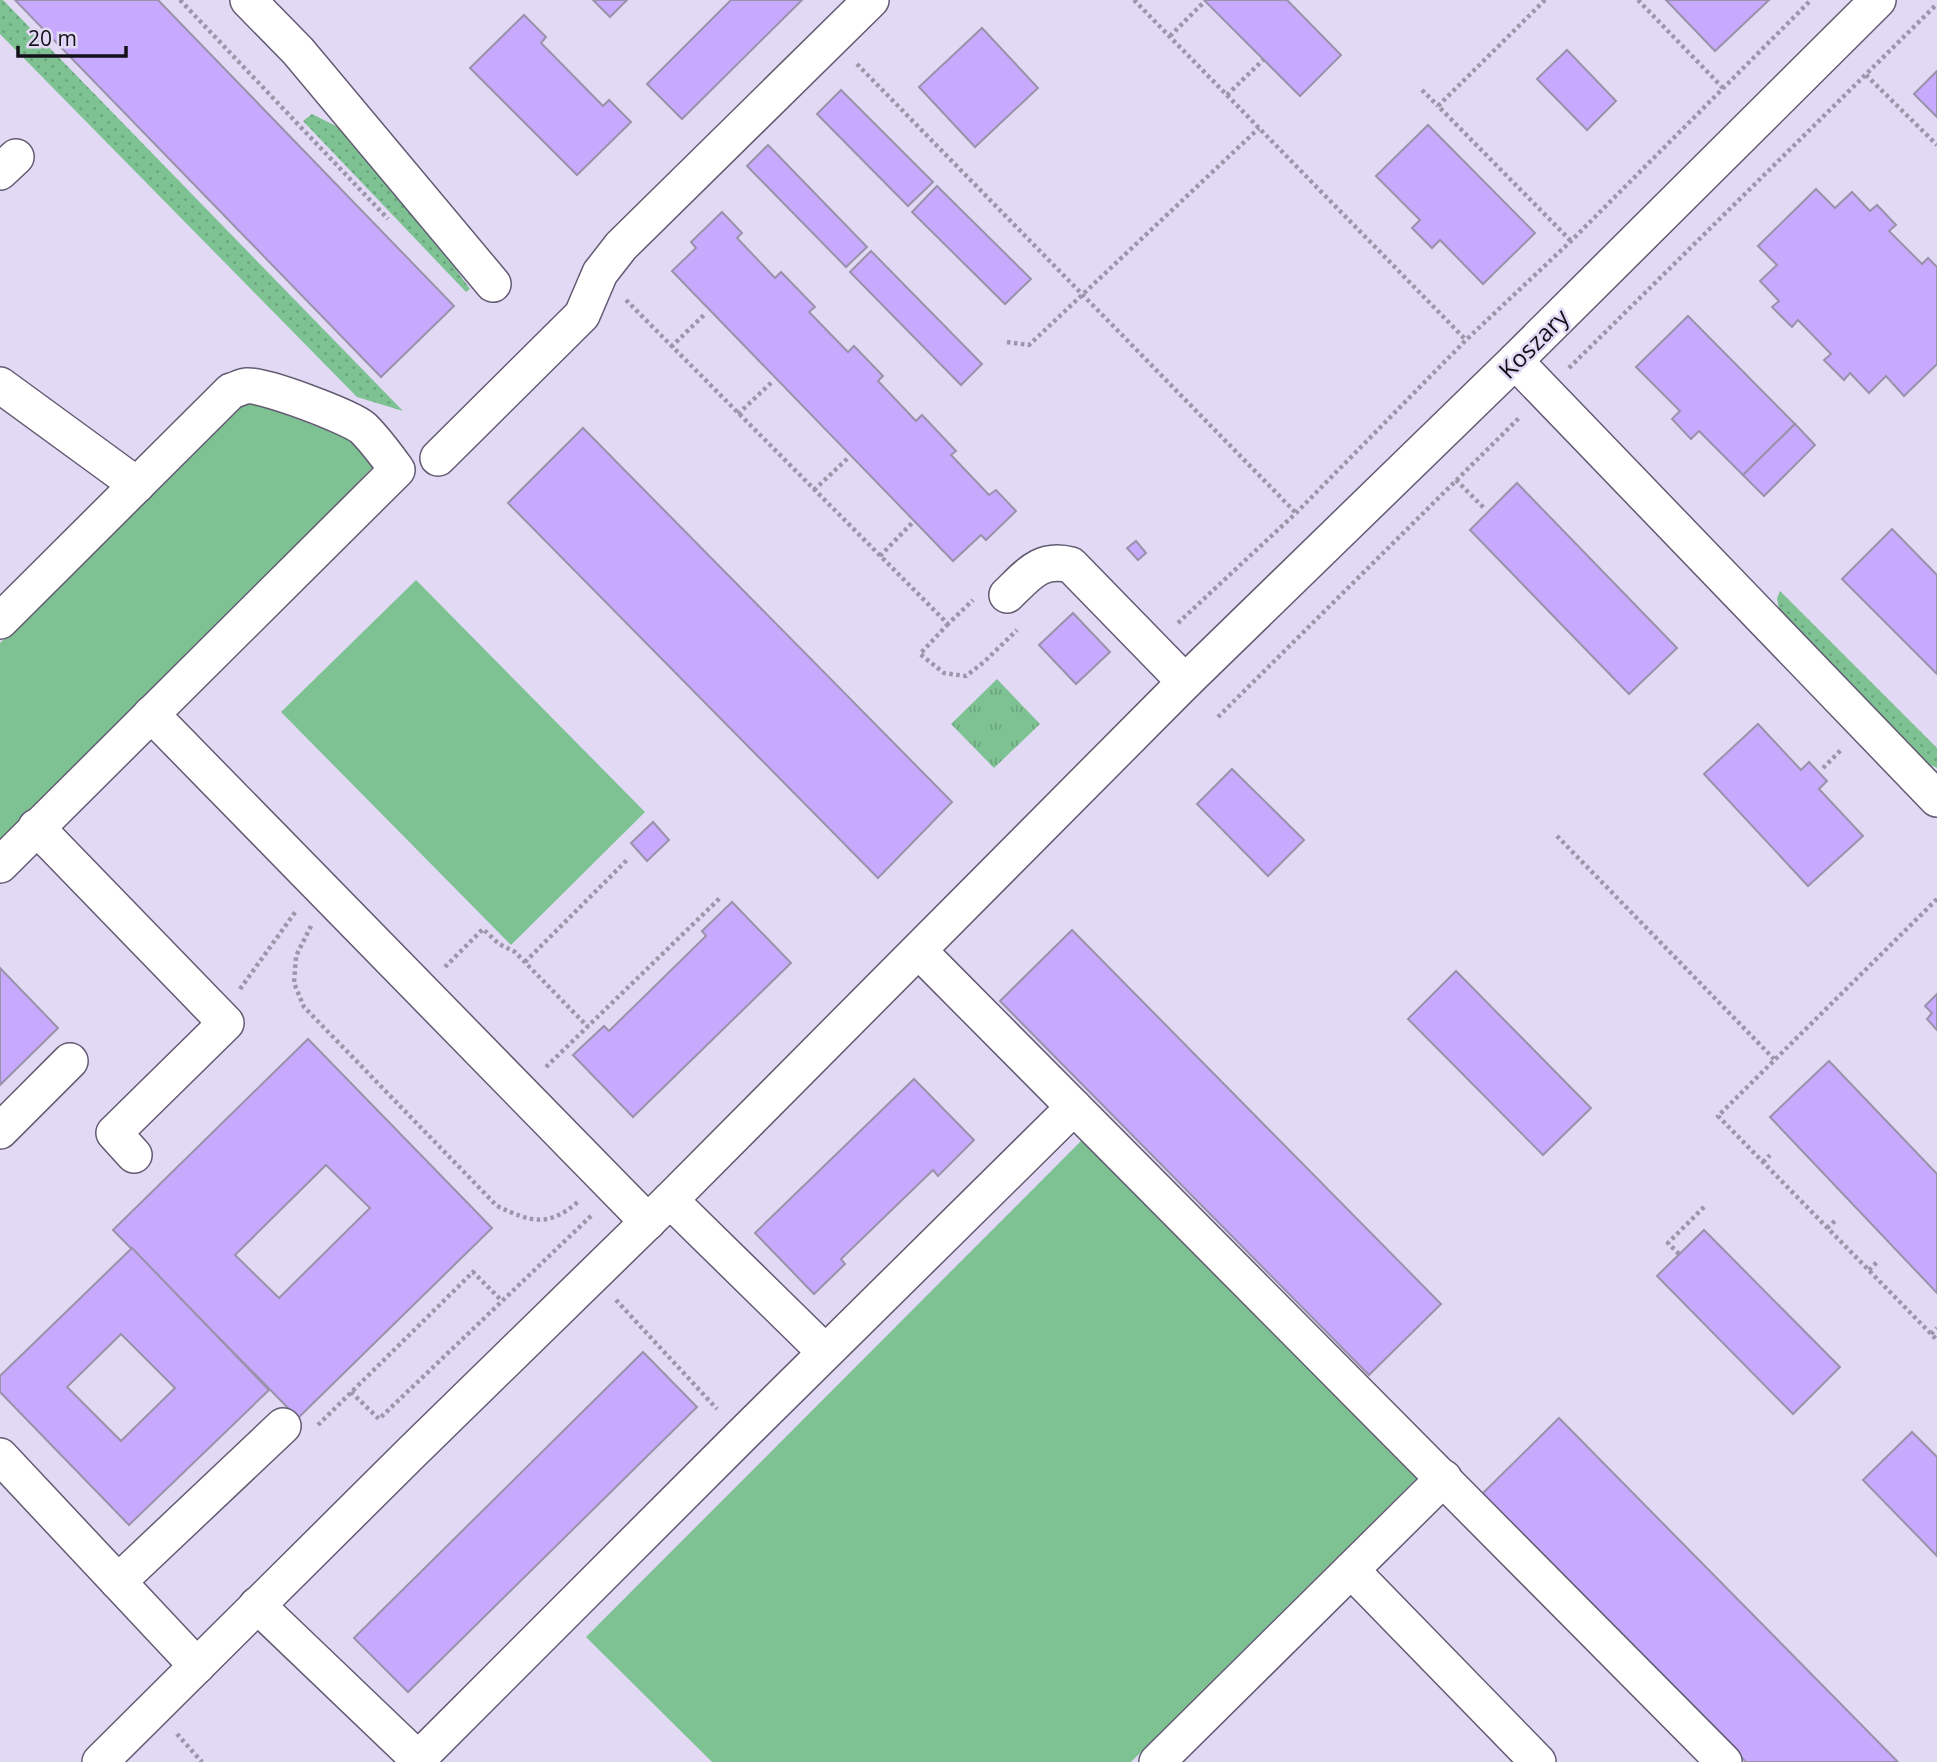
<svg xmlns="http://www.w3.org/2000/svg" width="1937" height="1762" viewBox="0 0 1937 1762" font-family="'Open Sans',sans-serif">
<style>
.grass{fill:url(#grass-dots)}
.park{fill:url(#park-tufts)}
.pitch{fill:#7ec293}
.building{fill:#c7aafd;stroke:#9a92ab;stroke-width:2;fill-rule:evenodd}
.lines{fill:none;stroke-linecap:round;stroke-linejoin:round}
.minor-casing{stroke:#625b72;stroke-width:38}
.path{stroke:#9c96ab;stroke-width:4.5;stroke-dasharray:3.5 3.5;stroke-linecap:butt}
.minor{stroke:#fff;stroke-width:35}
.labels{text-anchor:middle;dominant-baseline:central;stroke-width:5;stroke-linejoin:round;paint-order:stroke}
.street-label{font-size:24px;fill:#131019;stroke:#e2daf5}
</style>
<defs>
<pattern id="grass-dots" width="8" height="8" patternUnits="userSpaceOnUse" patternTransform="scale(1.75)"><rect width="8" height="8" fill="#7ec293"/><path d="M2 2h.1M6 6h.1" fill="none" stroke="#6ca67e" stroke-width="1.8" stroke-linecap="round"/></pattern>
<pattern id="park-tufts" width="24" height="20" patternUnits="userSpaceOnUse" patternTransform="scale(1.75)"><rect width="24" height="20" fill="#7ec293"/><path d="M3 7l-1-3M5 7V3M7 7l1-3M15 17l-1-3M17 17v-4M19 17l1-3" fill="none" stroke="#6ca67e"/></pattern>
</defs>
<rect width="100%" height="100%" fill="#e2daf5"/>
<g class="grass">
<path d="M0,0h3l400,411 -46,-14 -357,-363z"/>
<path d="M312,114l28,14 73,86 39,50 18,25 -4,3 -163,-171z"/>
<path d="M1780,591l157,157v20l-11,-5 -147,-153 -2,-12z"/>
</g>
<path class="park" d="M997,679l43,45 -46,44 -43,-44z"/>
<g class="pitch">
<path d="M246,399l123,48 3,21 -372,379v-204z"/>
<path d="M416,580l229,232 -134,133 -230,-233z"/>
<path d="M1083,1139l334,339 -286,284h-419l-126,-125z"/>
</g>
<g class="building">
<path d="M15,0h143l296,306 -73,71z"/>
<path d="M593,0h34l-17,17z"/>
<path d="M731,0h71l-120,119 -35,-35z"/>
<path d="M1204,0h83l54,55 -41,41z"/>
<path d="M1666,0h103l-54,51z"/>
<path d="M524,15l22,22 -5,6 62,63 6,-6 22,22 -54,53 -107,-107z"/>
<path d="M982,28l56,60 -63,59 -56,-60z"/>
<path d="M1567,50l49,51 -29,29 -50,-51z"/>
<path d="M1937,71v46l-23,-23z"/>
<path d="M841,90l92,92 -25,24 -91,-92z"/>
<path d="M1428,125l107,108 -52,51 -43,-44 -8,8 -20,-20 8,-8 -44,-44z"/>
<path d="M768,145l99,102 -21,20 -99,-101z"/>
<path d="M937,186l94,93 -26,25 -93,-92z"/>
<path d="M1816,189l19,19 17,-16 18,19 7,-6 19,20 -7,6 33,33 6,-6 9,9v97l-33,32 -18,-20 -17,17 -19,-20 -6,7 -20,-20 7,-6 -33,-34 -6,7 -20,-20 7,-6 -19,-20 17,-16 -19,-19z"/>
<path d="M722,212l20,21 -5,5 38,40 6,-6 34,35 -6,5 39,40 6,-6 29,30 -5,5 38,40 6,-6 34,36 -5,4 38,40 7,-5 20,21 -30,29 -5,-5 -28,26 -281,-290 24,-23 -5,-6z"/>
<path d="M871,251l111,113 -21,21 -111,-113z"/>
<path d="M1688,316l107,108 -52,51 -44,-44 -8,8 -19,-20 8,-8 -44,-44z"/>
<path d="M1795,424l20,21 -51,51 -21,-21z"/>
<path d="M583,428l369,374 -74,76 -370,-375z"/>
<path d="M1517,483l160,165 -48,46 -159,-164z"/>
<path d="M1892,529l45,46v99l-95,-95z"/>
<path d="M1136,541l10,12 -8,7 -11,-12z"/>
<path d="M1073,613l37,39 -34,32 -37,-39z"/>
<path d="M1758,724l43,46 8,-8 18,19 -8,8 44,47 -55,50 -104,-112z"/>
<path d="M1232,769l72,71 -36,36 -71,-72z"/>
<path d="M653,822l16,18 -22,21 -16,-18z"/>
<path d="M732,902l59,61 -158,154 -60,-62 31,-29 5,5 97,-95 -4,-5z"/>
<path d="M1072,930l369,374 -72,71 -369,-374z"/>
<path d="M0,968l58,60 -58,57z"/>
<path d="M1456,971l135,137 -48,47 -135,-136z"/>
<path d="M1937,994v36l-10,-11 5,-6 -7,-7z"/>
<path d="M308,1039l184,189 -194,190 -185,-188zM326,1165l44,43 -91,90 -44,-43z"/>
<path d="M1829,1061l108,113v119l-167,-176z"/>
<path d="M914,1079l60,61 -36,36 -5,-6 -92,89 4,5 -31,30 -59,-61z"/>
<path d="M1704,1230l136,137 -47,47 -136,-138z"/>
<path d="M132,1248l137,142 -140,135 -129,-133v-16zM121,1334l54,54 -54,53 -54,-54z"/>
<path d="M643,1352l54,55 -289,285 -54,-54z"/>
<path d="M1559,1418l339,344h-152l-264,-268z"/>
<path d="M1912,1432l25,25v99l-74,-76z"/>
</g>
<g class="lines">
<g class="minor-casing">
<g id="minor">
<path d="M248,0l50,51 195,233"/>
<path d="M0,172l16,-15"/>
<path d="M1515,361l422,438"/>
<path d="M0,385l137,100"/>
<path d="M438,458l144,-143 18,-42 21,-27 250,-246"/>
<path d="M1007,595c21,-20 33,-38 64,-30l114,117"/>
<path d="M0,621l231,-230c5,-1 11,-5 16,-5 16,-2 103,31 116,42 13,13 24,28 34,42l-397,395"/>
<path d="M151,714l497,508"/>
<path d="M36,827l190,196 -112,110 20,22"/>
<path d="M919,951l805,811"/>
<path d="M0,1131l70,-70"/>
<path d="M670,1200l155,152"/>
<path d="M0,1456l197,210"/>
<path d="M1351,1570l187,192"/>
<path d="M118,1582l165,-156"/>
<path d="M257,1605l161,154 324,-324 332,-328"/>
<path d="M100,1762l312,-310 258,-252 515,-518 330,-321 363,-361"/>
<path d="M1157,1762l287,-284"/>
</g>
</g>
<g class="path">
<path d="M180,0l208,219"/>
<path d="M1134,0l332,340"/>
<path d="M1545,0l-107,106 133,135"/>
<path d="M1638,0l85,88"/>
<path d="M1170,36l35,-35"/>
<path d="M857,64l439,449"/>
<path d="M1866,75l71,70"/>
<path d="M1422,90l16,16"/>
<path d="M1227,95l37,-36"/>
<path d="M626,300l322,324 25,-24"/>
<path d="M1007,342l22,3 230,-217"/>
<path d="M671,347l35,-34"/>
<path d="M1569,368l368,-364"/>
<path d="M738,414l34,-32"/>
<path d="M1456,480l29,29"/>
<path d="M814,490l34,-32"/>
<path d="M880,556l34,-35"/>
<path d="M1178,623l118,-110 170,-173 105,-99 240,-241"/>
<path d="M948,624l-28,30 24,19 22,3 18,-14 33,-32"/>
<path d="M1218,717l303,-301"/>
<path d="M1823,768l19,-19"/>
<path d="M1557,836l217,223"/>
<path d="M1937,899l-219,217 219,224"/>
<path d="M311,926l-15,30 -2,27 10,24 193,199c34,16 51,22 82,-5"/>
<path d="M525,962l104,-104"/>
<path d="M445,967l38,-38 16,15 16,8 73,75"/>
<path d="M240,989l56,-78"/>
<path d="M546,1067l175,-170"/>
<path d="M1763,1162l7,-7"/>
<path d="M1827,1228l10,-9"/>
<path d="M1679,1254l-11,-11 37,-37"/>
<path d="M1869,1270l8,-8"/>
<path d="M616,1300l101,109"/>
<path d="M1931,1334l6,-6"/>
<path d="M351,1392l28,27 214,-205"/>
<path d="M318,1425l155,-153 29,29"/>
<path d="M177,1734l25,28"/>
</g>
<use href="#minor" class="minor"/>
</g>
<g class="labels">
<g class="street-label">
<text transform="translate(1533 343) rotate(-45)">Koszary</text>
</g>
</g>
<path d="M18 46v10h108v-10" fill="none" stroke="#131019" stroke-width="3.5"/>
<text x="28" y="46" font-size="21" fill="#131019" stroke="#e2daf5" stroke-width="5" paint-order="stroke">20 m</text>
</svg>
